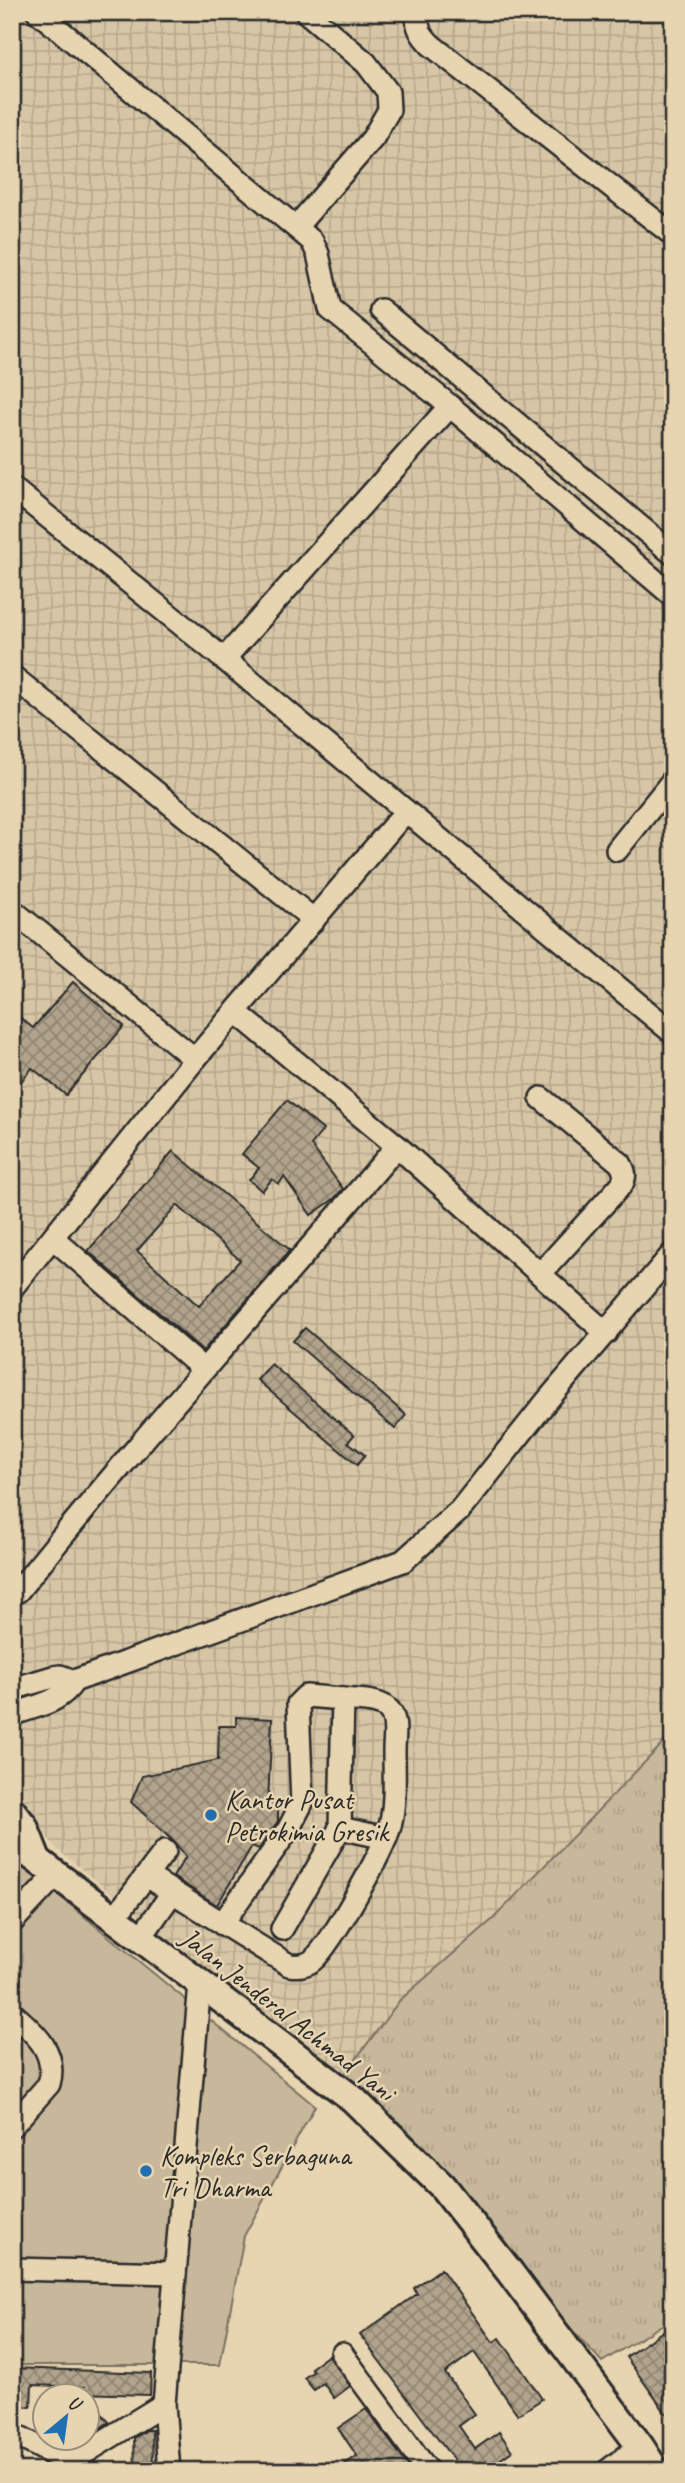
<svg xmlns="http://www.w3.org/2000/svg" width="685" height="2483" viewBox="0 0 685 2483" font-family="Caveat,sans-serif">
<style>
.industrial{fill:url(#industrial-grid)}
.grass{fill:url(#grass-tufts);stroke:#7a7263;stroke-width:2}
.park{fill:#c8b89b;stroke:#7a7263;stroke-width:2}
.building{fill:url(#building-cross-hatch);stroke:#2b2b2b;stroke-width:2;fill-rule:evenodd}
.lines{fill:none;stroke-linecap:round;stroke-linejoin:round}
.minor-casing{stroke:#2b2b2b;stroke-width:26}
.major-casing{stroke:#2b2b2b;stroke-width:32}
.minor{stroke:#e7d4b1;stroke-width:21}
.major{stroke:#e7d4b1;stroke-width:26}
.poi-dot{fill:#1f6fb2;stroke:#e7d4b1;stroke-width:2.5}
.labels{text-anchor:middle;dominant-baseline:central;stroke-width:5;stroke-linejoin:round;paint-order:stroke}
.poi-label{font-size:28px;fill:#2b2b2b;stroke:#e7d4b1;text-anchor:start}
.street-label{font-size:28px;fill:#2b2b2b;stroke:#e7d4b1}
</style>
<defs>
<pattern id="industrial-grid" width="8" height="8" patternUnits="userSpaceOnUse" patternTransform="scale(1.75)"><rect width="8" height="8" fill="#d7c6a6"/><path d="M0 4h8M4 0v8" fill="none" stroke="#b9aa8f"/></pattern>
<pattern id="grass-tufts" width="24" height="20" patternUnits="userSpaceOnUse" patternTransform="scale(1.75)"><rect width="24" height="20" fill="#c8b89b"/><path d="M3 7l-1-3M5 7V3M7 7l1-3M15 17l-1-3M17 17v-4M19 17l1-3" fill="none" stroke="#ac9e86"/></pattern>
<pattern id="building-cross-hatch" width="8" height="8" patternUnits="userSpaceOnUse" patternTransform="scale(1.75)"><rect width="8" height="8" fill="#b2a48c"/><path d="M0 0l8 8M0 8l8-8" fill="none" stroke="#918673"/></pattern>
</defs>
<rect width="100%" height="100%" fill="#e7d4b1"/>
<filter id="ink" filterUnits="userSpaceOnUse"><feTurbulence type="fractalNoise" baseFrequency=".0143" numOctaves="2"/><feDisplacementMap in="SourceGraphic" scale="14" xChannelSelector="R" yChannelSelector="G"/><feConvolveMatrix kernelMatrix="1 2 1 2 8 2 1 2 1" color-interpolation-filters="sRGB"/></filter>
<g filter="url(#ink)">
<path class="industrial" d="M12,12h661v1721l-181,187 -92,80 -59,79 -283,-229 -46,-55z"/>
<path class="grass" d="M673,1733v585l-71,44 -261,-283 59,-79 92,-80z"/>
<path class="park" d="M12,1857l303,249 -71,130 -24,129h-208z"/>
<g class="building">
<path d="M73,982l51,44 -58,69 -34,-27 -20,25v-82l21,17z"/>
<path d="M287,1100l36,30 -12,15 32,44 -9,10 -23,16 -27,-38 -5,7 -7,-5 -10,12 -13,-11 10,-12 -17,-14z"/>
<path d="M173,1151l117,99 -87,101 -115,-100zM177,1205l63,55 -41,46 -62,-55z"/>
<path d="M305,1328l101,87 -11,14 -102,-88z"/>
<path d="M271,1364l83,71 -6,7 17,13 -8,10 -100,-85z"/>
<path d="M236,1717l36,2 -4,83 10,2v17l-19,28 -7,-3 -35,59 -44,-28 13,-21 -13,-15 -42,-39 11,-26 76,-16 1,-34h17z"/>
<path d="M441,2269l52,73 7,-4 42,61 -24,16 -44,-63 -29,21 30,41 -16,12 16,23 24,-17 13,19 -28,20h-22l-102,-136 57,-41 -3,-6z"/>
<path d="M673,2324v99l-47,-66z"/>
<path d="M329,2355l21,31 -16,12 -11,-15 -9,7 -10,-12 10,-7 -3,-3z"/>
<path d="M12,2368l139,5 -1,22 -73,-2 7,-6 -52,-2 -1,22 -19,-1z"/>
<path d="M88,2397l21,25 -21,14z"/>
<path d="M366,2409l46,62h-78l23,-15 -19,-28z"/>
<path d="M147,2430h5l1,37 -18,1 -1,-30z"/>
</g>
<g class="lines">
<g class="minor-casing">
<g id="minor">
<path d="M38,12l274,229 6,13 12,55 120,97 223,190"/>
<path d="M417,12c-1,15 4,23 14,33l242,190"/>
<path d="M296,227l77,-89 16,-28 -1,-18 -22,-29 -60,-51"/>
<path d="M381,310l292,244"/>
<path d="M12,488l212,171"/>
<path d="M12,676l302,244"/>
<path d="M406,811l267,222"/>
<path d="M617,850l56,-70"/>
<path d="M12,910l183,149"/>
<path d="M397,1146l209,187"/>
<path d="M53,1238l150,131"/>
<path d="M540,1274l82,-90c4,-8 3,-13 -2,-21l-79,-65"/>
<path d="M12,1288l183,-229 211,-248 -182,-152 226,-253"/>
<path d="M12,1595l6,-4c122,-152 253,-296 379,-445l-161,-134"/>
<path d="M12,1689l41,-12 7,-1 14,5"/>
<path d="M12,1715c25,-10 47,-11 62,-34l329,-120 57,-51 86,-108 127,-149"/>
<path d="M340,1828l46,10"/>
<path d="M147,1876l142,89c9,1 17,1 24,-5 19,-17 71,-110 77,-134 6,-24 4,-50 4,-75 0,-13 4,-31 -5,-41 -10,-11 -32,-9 -46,-11l-3,129 -58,101"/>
<path d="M115,1917l50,-66"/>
<path d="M12,1922l44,-47"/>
<path d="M222,1924l66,-94 14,-27 -4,-99 8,-8 37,3"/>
<path d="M141,1937l31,-44"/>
<path d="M12,2013c22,19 46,39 37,71l-37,42"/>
<path d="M12,2269l163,4"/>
<path d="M342,2354l86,117"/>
<path d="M12,2433l48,25 18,-1 86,-53"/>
<path d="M169,2471l-5,-67 36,-421"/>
<path d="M607,2471l33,-25"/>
</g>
</g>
<g class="major-casing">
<g id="major">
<path d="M12,1811l12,15 13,33"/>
<path d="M12,1841l341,258 89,87 67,85 131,175 16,25"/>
</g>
</g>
<use href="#minor" class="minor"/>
<use href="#major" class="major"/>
</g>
</g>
<g class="poi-dot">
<circle cx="211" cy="1815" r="7"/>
<circle cx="146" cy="2171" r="7"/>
</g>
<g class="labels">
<g class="poi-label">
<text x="225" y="1799">Kantor Pusat<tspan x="225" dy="32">Petrokimia Gresik</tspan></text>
<text x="160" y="2155">Kompleks Serbaguna<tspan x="160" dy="32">Tri Dharma</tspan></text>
</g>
<g class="street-label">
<text transform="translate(288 2014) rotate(38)">Jalan Jenderal Achmad Yani</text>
</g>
</g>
<rect width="685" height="2483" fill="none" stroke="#e7d4b1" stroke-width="42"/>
<rect x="21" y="21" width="643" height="2441" fill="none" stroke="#2b2b2b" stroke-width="2.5" filter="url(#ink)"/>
<g transform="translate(66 2417) rotate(29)"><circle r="33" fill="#e7d4b1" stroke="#9c907b" stroke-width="2"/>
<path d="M0-5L12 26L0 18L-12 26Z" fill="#1f6fb2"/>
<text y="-10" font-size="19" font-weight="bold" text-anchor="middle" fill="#2b2b2b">U</text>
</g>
</svg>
